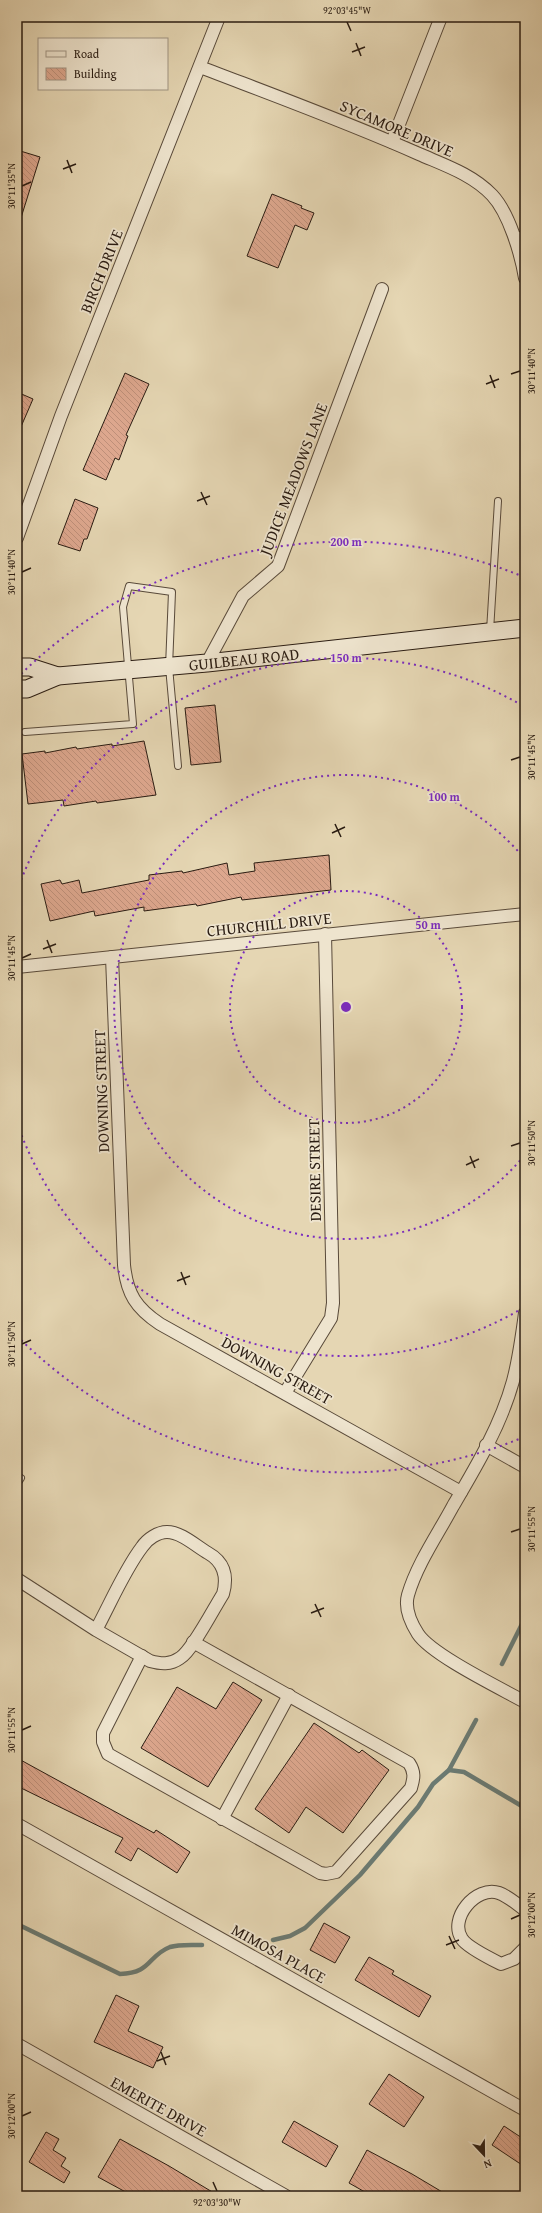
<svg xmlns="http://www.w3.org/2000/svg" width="542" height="2213" viewBox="0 0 542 2213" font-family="'Gentium Book Plus',serif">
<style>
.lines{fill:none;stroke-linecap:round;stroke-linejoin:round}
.stream{stroke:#6b7a72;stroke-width:4.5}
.building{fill:url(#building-back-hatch);stroke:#2a1c12}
.lane-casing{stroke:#594a3a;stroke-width:8}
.street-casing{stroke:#594a3a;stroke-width:14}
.secondary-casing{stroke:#2a1c12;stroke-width:19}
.lane{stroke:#eee4ce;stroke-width:6}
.street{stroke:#eee4ce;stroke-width:12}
.secondary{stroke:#eee4ce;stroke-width:17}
.ticks{fill:none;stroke:#2a1c12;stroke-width:1.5}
.ring{fill:none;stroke:#7b2cbf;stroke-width:2;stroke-dasharray:2 4}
.labels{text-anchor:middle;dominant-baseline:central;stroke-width:3.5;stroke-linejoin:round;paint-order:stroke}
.street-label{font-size:16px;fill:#2a1c12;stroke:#eee4ce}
.centre{fill:#7b2cbf;stroke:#eee4ce;stroke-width:2}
.ring-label{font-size:12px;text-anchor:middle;font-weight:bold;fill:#7b2cbf;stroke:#eee4ce;stroke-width:3.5;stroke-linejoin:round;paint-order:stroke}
.neatline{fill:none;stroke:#2a1c12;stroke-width:1.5}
.ticks-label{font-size:10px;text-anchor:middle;fill:#2a1c12}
</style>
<defs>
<pattern id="building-back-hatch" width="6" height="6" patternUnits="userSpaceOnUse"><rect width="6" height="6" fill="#dda78e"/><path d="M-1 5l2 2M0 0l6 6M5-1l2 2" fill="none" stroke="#be8f79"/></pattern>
</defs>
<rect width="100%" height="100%" fill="#e5d6b3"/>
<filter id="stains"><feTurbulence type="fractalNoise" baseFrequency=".005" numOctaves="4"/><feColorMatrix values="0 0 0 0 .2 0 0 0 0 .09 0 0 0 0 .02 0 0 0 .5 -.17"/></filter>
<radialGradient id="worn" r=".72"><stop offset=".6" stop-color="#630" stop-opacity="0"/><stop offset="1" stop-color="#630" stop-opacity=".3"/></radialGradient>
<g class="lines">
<g class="stream">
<path d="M502,1664l23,-46"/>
<path d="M449,1770l15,2 61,36"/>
<path d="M17,1924l103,50c32,-1 27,-18 50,-27 9,-3 22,-2 32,-2"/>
<path d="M273,1940l17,-4 15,-8 55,-53 58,-68 15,-23 16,-14 27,-50"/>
</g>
</g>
<g class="building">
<path d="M17,150l23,7 -20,64 -3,-1z"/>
<path d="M272,194l30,12 -1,2 13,5 -7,17 -12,-5 -17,43 -31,-12z"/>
<path d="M125,373l24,11 -23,51 2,1 -9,24 -4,-2 -9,22 -23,-10z"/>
<path d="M17,392l16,7 -16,37z"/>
<path d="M75,499l23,9 -11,31h-3l-4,12 -22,-7z"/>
<path d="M215,705l6,57 -30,3 -6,-57z"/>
<path d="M144,741l12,54 -59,8 -1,-2 -32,5 -1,-6 -35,4 -6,-50 23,-3v2l31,-6 1,2 35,-5v2z"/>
<path d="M329,855l2,35 -89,10 -1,-3 -44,9 -1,-2 -52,7v-4l-49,9 -1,-5 -44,10 -9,-37 19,-4 2,4 17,-4 3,13 67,-13v-5l33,-4 1,2 44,-10 2,12 26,-4 -1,-8z"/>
<path d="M233,1682l29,18 -54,87 -67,-39 36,-61 39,22z"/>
<path d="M314,1723l45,30 3,-3 27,20 -46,63 -37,-26 -17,26 -34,-24z"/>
<path d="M17,1758l137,75 2,-3 34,22 -13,21 -39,-25 -7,13 -16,-9 8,-14 -106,-52z"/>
<path d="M324,1923l26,14 -15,26 -25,-13z"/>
<path d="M369,1957l25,14 -2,3 39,22 -12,21 -64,-37z"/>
<path d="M116,1995l23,11 -11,25 35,16 -10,21 -59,-26z"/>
<path d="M389,2074l35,23 -20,30 -35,-23z"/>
<path d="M294,2121l44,25 -12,21 -44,-25z"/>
<path d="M504,2126l21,14v27l-33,-22z"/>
<path d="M46,2132l13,7 -6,11 13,8 -5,8 9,6 -6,11 -35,-21z"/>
<path d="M120,2139l49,27 50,30h-86l-35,-19z"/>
<path d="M367,2150l45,24 37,22h-77l-23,-13z"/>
</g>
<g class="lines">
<g class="lane-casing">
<g id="lane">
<path d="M513,237l12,-3"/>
<path d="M490,631l8,-130"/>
<path d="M25,732l108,-8 -10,-117 6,-21 43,6 -3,75 9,99"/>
<path d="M17,1476l4,2 -4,6"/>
</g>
</g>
<g class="street-casing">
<g id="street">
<path d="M200,67c73,28 147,55 219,87 25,11 53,20 73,41 17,18 29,59 33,83"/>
<path d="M392,142l49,-125"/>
<path d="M17,538l44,-122 158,-399"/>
<path d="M207,663l36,-67 35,-30 104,-277"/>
<path d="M112,957l12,308c3,29 12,43 36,59l301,168"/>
<path d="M17,967l508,-53"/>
<path d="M525,1313c-3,23 -6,46 -12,68 -12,44 -37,86 -60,125 -15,28 -36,58 -45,89 -4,14 3,28 10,39 14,21 82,54 107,68"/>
<path d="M285,1393l46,-75 2,-15 -8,-369"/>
<path d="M486,1445l39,22"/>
<path d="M17,1579l79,51 54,31c11,3 20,4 30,-3 12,-7 34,-50 43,-64 5,-18 1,-32 -15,-41 -12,-7 -27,-21 -41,-21 -9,0 -20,7 -25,15 -17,22 -32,57 -46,83"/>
<path d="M142,1656l-39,77v9l5,12 212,119 6,1 10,-2 75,-84c3,-10 4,-16 -2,-25l-216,-121"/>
<path d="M222,1819l67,-124"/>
<path d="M17,1824l508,286"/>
<path d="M525,1910c-7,-5 -17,-14 -26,-17 -23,-8 -51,26 -37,46 5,8 29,20 39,25l13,-5 11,-11"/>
<path d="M17,2044l269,152"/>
</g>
</g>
<g class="secondary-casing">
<g id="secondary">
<path d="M17,667h13l28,9"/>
<path d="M17,689h10l31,-13 149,-13 318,-35"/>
</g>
</g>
<use href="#lane" class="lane"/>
<use href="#street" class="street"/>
<use href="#secondary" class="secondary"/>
</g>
<path class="ticks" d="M347,22l4,9M356,43l5,13M352,52l13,-5M67,160l5,13M63,169l13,-5M22,186l9,-4M511,374l9,-3M490,375l5,13M486,384l13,-5M201,492l6,13M197,501l13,-5M22,572l9,-4M511,760l9,-3M335,824l6,13M332,833l13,-6M47,940l5,13M43,949l13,-5M22,958l9,-4M511,1146l9,-3M470,1156l5,12M466,1165l13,-6M181,1272l5,13M177,1281l13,-5M22,1344l9,-4M511,1532l9,-3M315,1604l6,13M311,1613l13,-5M22,1730l9,-4M511,1919l9,-4M449,1936l6,13M446,1945l13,-5M161,2052l5,13M157,2061l13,-5M22,2116l9,-4M213,2182l4,9"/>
<g class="ring">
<circle cx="346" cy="1007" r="116"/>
<path d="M524 1156A232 232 0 1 1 524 858"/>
<path d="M523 1308A349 349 0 0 1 17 1123M17 891A349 349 0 0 1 523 706"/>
<path d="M524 1437A465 465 0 0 1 17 1336M17 678A465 465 0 0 1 524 577"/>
</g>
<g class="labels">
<g class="street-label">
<text transform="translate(397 128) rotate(23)">SYCAMORE DRIVE</text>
<text transform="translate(101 271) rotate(-68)">BIRCH DRIVE</text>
<text transform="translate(293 479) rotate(-69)">JUDICE MEADOWS LANE</text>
<text transform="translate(244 659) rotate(-6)">GUILBEAU ROAD</text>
<text transform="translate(269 924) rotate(-6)">CHURCHILL DRIVE</text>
<text transform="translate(101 1091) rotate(-92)">DOWNING STREET</text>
<text transform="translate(314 1170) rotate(-91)">DESIRE STREET</text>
<text transform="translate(277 1370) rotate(29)">DOWNING STREET</text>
<text transform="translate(279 1953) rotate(29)">MIMOSA PLACE</text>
<text transform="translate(159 2106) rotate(29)">EMERITE DRIVE</text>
</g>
</g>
<circle cx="346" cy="1007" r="6" class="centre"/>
<g class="ring-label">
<text x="346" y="546">200 m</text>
<text x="346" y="662">150 m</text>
<text x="444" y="801">100 m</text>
<text x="428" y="929">50 m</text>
</g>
<rect width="542" height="2213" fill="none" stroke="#e5d6b3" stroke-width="44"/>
<rect x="38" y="38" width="130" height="52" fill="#eee4ce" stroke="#a09483"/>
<rect x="46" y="51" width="20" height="6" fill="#eee4ce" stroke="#a09483"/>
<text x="74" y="58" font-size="12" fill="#2a1c12">Road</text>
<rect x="46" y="68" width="20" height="12" fill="url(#building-back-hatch)" stroke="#a09483"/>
<text x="74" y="78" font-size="12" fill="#2a1c12">Building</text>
<g transform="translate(484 2155) rotate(158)" stroke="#eee4ce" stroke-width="3" paint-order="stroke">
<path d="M0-3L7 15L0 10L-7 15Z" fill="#2a1c12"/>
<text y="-6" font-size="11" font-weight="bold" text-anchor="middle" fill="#2a1c12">N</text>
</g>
<rect x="22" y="22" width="498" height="2169" class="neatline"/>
<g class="ticks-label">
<text x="347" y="14">92°03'45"W</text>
<text transform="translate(11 186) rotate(-90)" y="4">30°11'35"N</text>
<text transform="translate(531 371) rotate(-90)" y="4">30°11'40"N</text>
<text transform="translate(11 572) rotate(-90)" y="4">30°11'40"N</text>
<text transform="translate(531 757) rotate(-90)" y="4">30°11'45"N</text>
<text transform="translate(11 958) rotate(-90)" y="4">30°11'45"N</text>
<text transform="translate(531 1143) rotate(-90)" y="4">30°11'50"N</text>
<text transform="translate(11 1344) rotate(-90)" y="4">30°11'50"N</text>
<text transform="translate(531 1529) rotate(-90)" y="4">30°11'55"N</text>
<text transform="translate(11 1730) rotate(-90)" y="4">30°11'55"N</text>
<text transform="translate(531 1915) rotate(-90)" y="4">30°12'00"N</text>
<text transform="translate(11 2116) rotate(-90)" y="4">30°12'00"N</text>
<text x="217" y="2206">92°03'30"W</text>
</g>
<rect width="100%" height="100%" filter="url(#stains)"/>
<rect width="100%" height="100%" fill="url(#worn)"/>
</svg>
